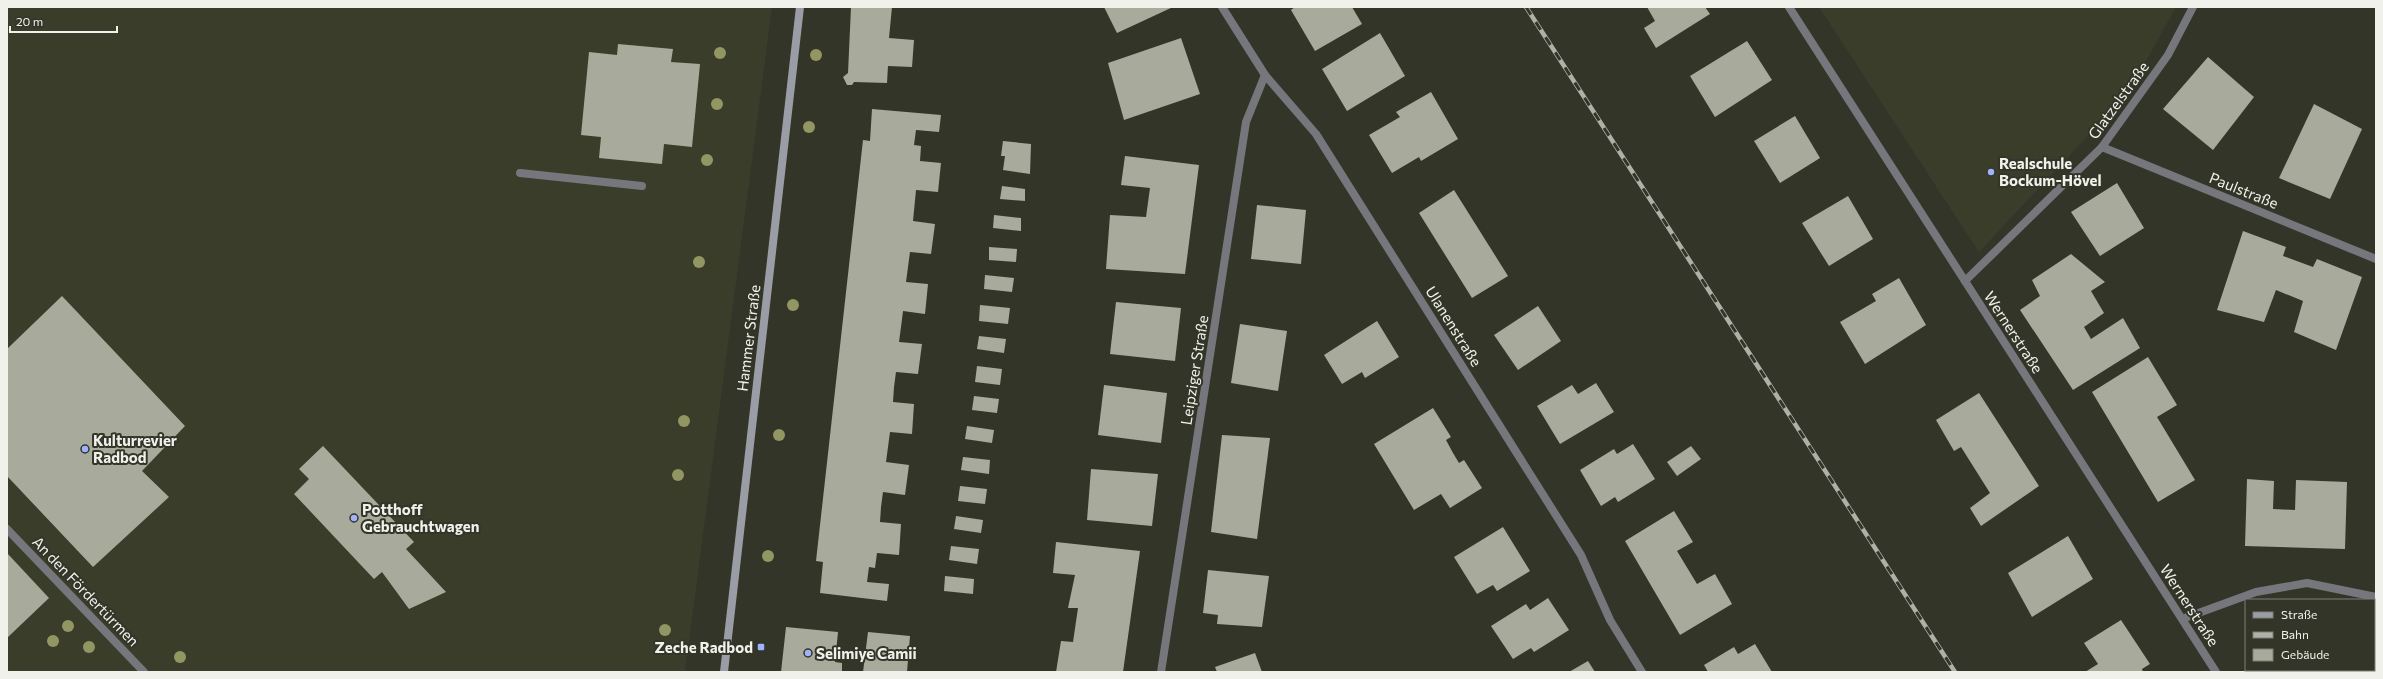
<svg xmlns="http://www.w3.org/2000/svg" width="2383" height="679" viewBox="0 0 2383 679" font-family="Commissioner,sans-serif">
<style>
.built{fill:#3b3d2b}
.building{fill:#a8aa9c}
.lines{fill:none;stroke-linecap:round;stroke-linejoin:round}
.service{stroke:#76777d;stroke-width:8}
.minor{stroke:#76777d;stroke-width:8}
.secondary{stroke:#9a9da6;stroke-width:8}
.rail-casing{stroke:#afb0a8;stroke-width:4.5}
.rail{stroke:#343529;stroke-width:3;stroke-dasharray:9;stroke-linecap:butt}
.tree{fill:#929662}
.poi-dot{fill:#9fb3fd;stroke:#343529;stroke-width:1.5}
.labels{text-anchor:middle;dominant-baseline:central;stroke-width:4;stroke-linejoin:round;paint-order:stroke}
.street-label{font-size:15px;fill:#f0f1ea;stroke:#343529}
.poi-label{font-size:15px;font-weight:bold;fill:#f0f1ea;stroke:#343529;text-anchor:start}
</style>
<rect width="100%" height="100%" fill="#343529"/>
<g class="built">
<path d="M7,7h765l-87,665h-678z"/>
<path d="M1819,7h357l-47,85 -150,160z"/>
</g>
<g class="building">
<path d="M851,7h41l-3,31 25,2 -2,27 -24,-1 -1,17 -33,-1 -2,3h-5l-4,-8 5,-4z"/>
<path d="M1104,7h69l-56,26z"/>
<path d="M1295,7h57l10,17 -47,27 -24,-41z"/>
<path d="M1647,7h58l5,7 -54,34 -12,-20 11,-7z"/>
<path d="M1380,33l25,43 -58,35 -25,-42z"/>
<path d="M1181,38l19,56 -76,26 -16,-57z"/>
<path d="M1747,41l25,39 -57,37 -25,-41z"/>
<path d="M618,44l55,5 -2,13 29,2 -8,83 -28,-3 -2,20 -63,-6 2,-21 -20,-2 8,-83 28,3z"/>
<path d="M2208,57l46,40 -41,53 -50,-41z"/>
<path d="M1431,92l27,47 -37,22 -2,-4 -27,16 -23,-38 31,-18 -4,-5z"/>
<path d="M2314,104l48,25 -32,70 -51,-21z"/>
<path d="M872,109l69,6 -2,17 -23,-2 -2,15 7,1 -1,15 21,2 -3,29 -22,-2 -3,31 22,3 -4,30 -21,-2 -4,30 22,2 -3,30 -22,-3 -2,16 -2,15 23,2 -4,30 -22,-2 -2,15 -1,15 21,2 -2,30 -22,-2 -4,30 23,3 -4,30 -22,-3 -2,15 -1,15 21,2 -2,31 -22,-2 -2,15 -6,-1 -2,15 22,2 -2,17 -67,-8 3,-31 -7,-1 47,-421 7,1z"/>
<path d="M1795,116l25,42 -40,25 -26,-42z"/>
<path d="M1003,141l28,3 -1,30 -27,-4 2,-14h-4z"/>
<path d="M1125,156l74,9 -14,109 -79,-5 4,-54 36,2 4,-29 -29,-3z"/>
<path d="M2117,183l27,45 -44,28 -29,-44z"/>
<path d="M1002,186l23,3v12l-25,-2z"/>
<path d="M1454,190l54,86 -36,22 -53,-85z"/>
<path d="M1848,196l25,43 -44,27 -27,-43z"/>
<path d="M1257,205l49,5 -5,54 -50,-5z"/>
<path d="M994,215l27,3v13l-28,-3z"/>
<path d="M2243,231l43,16 -3,9 30,11 4,-8 45,18 -26,73 -42,-18 9,-31 -27,-11 -12,32 -47,-12z"/>
<path d="M989,247l28,2 -1,13 -27,-2z"/>
<path d="M2071,254l34,28 -14,9 13,22 -20,14 7,12 32,-21 17,30 -67,42 -53,-80 20,-14 -8,-16z"/>
<path d="M985,275l29,3 -2,14 -28,-3z"/>
<path d="M1899,278l27,47 -61,39 -25,-42 36,-21 -4,-7z"/>
<path d="M62,296l123,130 -43,45 27,26 -76,70 -86,-91v-127z"/>
<path d="M1116,302l65,6 -6,53 -65,-7z"/>
<path d="M980,305l30,3 -2,16 -29,-3z"/>
<path d="M1538,306l23,35 -43,29 -24,-35z"/>
<path d="M1377,321l22,36 -34,21 -3,-6 -20,12 -18,-29z"/>
<path d="M1240,324l47,7 -9,60 -47,-8z"/>
<path d="M979,336l27,3 -2,14 -27,-4z"/>
<path d="M2148,357l29,48 -20,12 38,63 -37,22 -66,-110z"/>
<path d="M977,366l25,3 -2,16 -25,-3z"/>
<path d="M1596,383l18,29 -54,32 -23,-38 35,-21 6,9z"/>
<path d="M1104,385l63,8 -6,50 -63,-8z"/>
<path d="M1979,393l60,93 -58,40 -11,-18 20,-15 -29,-46 -7,4 -18,-31z"/>
<path d="M974,396l25,3 -2,14 -25,-3z"/>
<path d="M1433,408l18,29 -5,3 7,13 6,10 5,-3 18,28 -32,20 -9,-14 -27,16 -40,-66z"/>
<path d="M967,426l27,4 -2,13 -27,-4z"/>
<path d="M1222,435l48,3 -13,101 -46,-7z"/>
<path d="M1633,444l22,35 -37,23 -3,-5 -14,9 -21,-36 34,-21 3,5z"/>
<path d="M323,446l91,96 -8,7 40,43 -37,17 -27,-37 -8,7 -80,-85 15,-15 -10,-10z"/>
<path d="M1691,446l10,13 -24,17 -10,-14z"/>
<path d="M963,457l27,3 -1,14 -28,-4z"/>
<path d="M1091,469l67,5 -6,52 -65,-6z"/>
<path d="M2247,479l27,2 -1,28 22,1 1,-30 51,2 -2,67 -100,-3z"/>
<path d="M960,486l27,3 -2,15 -27,-3z"/>
<path d="M1674,511l19,31 -16,9 20,33 18,-10 17,30 -52,31 -55,-94z"/>
<path d="M956,516l27,4 -2,13 -27,-4z"/>
<path d="M1503,527l27,44 -33,20 -4,-6 -16,9 -23,-37z"/>
<path d="M2068,536l25,43 -61,38 -24,-44z"/>
<path d="M1056,542l84,9 -17,121h-67l5,-31 12,1 5,-34h-10l7,-33 -22,-2z"/>
<path d="M951,546l28,3 -2,15 -28,-4z"/>
<path d="M7,553l42,45 -42,40z"/>
<path d="M1208,570l61,6 -7,51 -45,-3 1,-9 -15,-2z"/>
<path d="M945,576l29,3 -1,15 -29,-3z"/>
<path d="M1548,598l21,32 -35,22 -3,-4 -18,11 -22,-33 35,-22 4,6z"/>
<path d="M2121,620l29,44 -8,5 1,3h-58l13,-8 -14,-21z"/>
<path d="M786,627l52,5 -3,30 7,1v9h-61z"/>
<path d="M868,632l42,4 -3,36h-44z"/>
<path d="M1755,644l17,28h-64l-4,-7 30,-18 4,7z"/>
<path d="M1255,653l7,19h-45l-2,-5z"/>
<path d="M1588,661l7,11h-26z"/>
<path d="M2258,670h61l-3,2h-57z"/>
</g>
<g class="lines">
<path class="service" d="M520,173l122,13"/>
<g class="minor">
<path d="M1222,7l43,68 51,59 265,421 29,65 32,52"/>
<path d="M1789,7l427,665"/>
<path d="M2102,147l274,112"/>
<path d="M1965,281l137,-134 66,-92 25,-48"/>
<path d="M7,529l137,143"/>
<path d="M2182,619l74,-27 51,-9 69,14"/>
<path d="M1161,672l85,-550 19,-47"/>
</g>
<path class="secondary" d="M724,672l76,-665"/>
<g class="rail-casing">
<path id="rail" d="M1526,7l429,665"/>
</g>
<use href="#rail" class="rail"/>
</g>
<g class="tree">
<circle cx="720" cy="53" r="6"/>
<circle cx="816" cy="55" r="6"/>
<circle cx="717" cy="104" r="6"/>
<circle cx="809" cy="127" r="6"/>
<circle cx="707" cy="160" r="6"/>
<circle cx="699" cy="262" r="6"/>
<circle cx="793" cy="305" r="6"/>
<circle cx="684" cy="421" r="6"/>
<circle cx="779" cy="435" r="6"/>
<circle cx="678" cy="475" r="6"/>
<circle cx="768" cy="556" r="6"/>
<circle cx="68" cy="626" r="6"/>
<circle cx="665" cy="630" r="6"/>
<circle cx="53" cy="641" r="6"/>
<circle cx="89" cy="647" r="6"/>
<circle cx="180" cy="657" r="6"/>
</g>
<g class="poi-dot">
<circle cx="1991" cy="172" r="4"/>
<circle cx="85" cy="449" r="4"/>
<circle cx="354" cy="518" r="4"/>
<rect x="757" y="643" width="8" height="8" rx="2"/>
<circle cx="808" cy="653" r="4"/>
</g>
<g class="labels">
<g class="street-label">
<text transform="translate(2118 100) rotate(-54)">Glatzelstraße</text>
<text transform="translate(2244 190) rotate(22)">Paulstraße</text>
<text transform="translate(1454 326) rotate(58)">Ulanenstraße</text>
<text transform="translate(2014 332) rotate(57)">Wernerstraße</text>
<text transform="translate(748 338) rotate(-83)">Hammer Straße</text>
<text transform="translate(1194 370) rotate(-81)">Leipziger Straße</text>
<text transform="translate(86 591) rotate(46)">An den Fördertürmen</text>
<text transform="translate(2190 605) rotate(57)">Wernerstraße</text>
</g>
<g class="poi-label">
<text x="1999" y="163">Realschule<tspan x="1999" dy="17">Bockum-Hövel</tspan></text>
<text x="93" y="440">Kulturrevier<tspan x="93" dy="17">Radbod</tspan></text>
<text x="362" y="509">Potthoff<tspan x="362" dy="17">Gebrauchtwagen</tspan></text>
<text x="753" y="647" text-anchor="end">Zeche Radbod</text>
<text x="816" y="653">Selimiye Camii</text>
</g>
</g>
<rect width="2383" height="679" fill="none" stroke="#f0f1ea" stroke-width="16"/>
<rect x="2245" y="599" width="130" height="72" fill="#343529" stroke="#7f8076"/>
<rect x="2253" y="612" width="20" height="6" fill="#9a9da6" stroke="#7f8076"/>
<text x="2281" y="619" font-size="12" fill="#f0f1ea">Straße</text>
<rect x="2253" y="632" width="20" height="6" fill="#afb0a8" stroke="#7f8076"/>
<text x="2281" y="639" font-size="12" fill="#f0f1ea">Bahn</text>
<rect x="2253" y="649" width="20" height="12" fill="#a8aa9c" stroke="#7f8076"/>
<text x="2281" y="659" font-size="12" fill="#f0f1ea">Gebäude</text>
<path d="M10 26v6h107v-6" fill="none" stroke="#f0f1ea" stroke-width="2"/>
<text x="16" y="26" font-size="12" fill="#f0f1ea" stroke="#343529" stroke-width="3" paint-order="stroke">20 m</text>
</svg>
